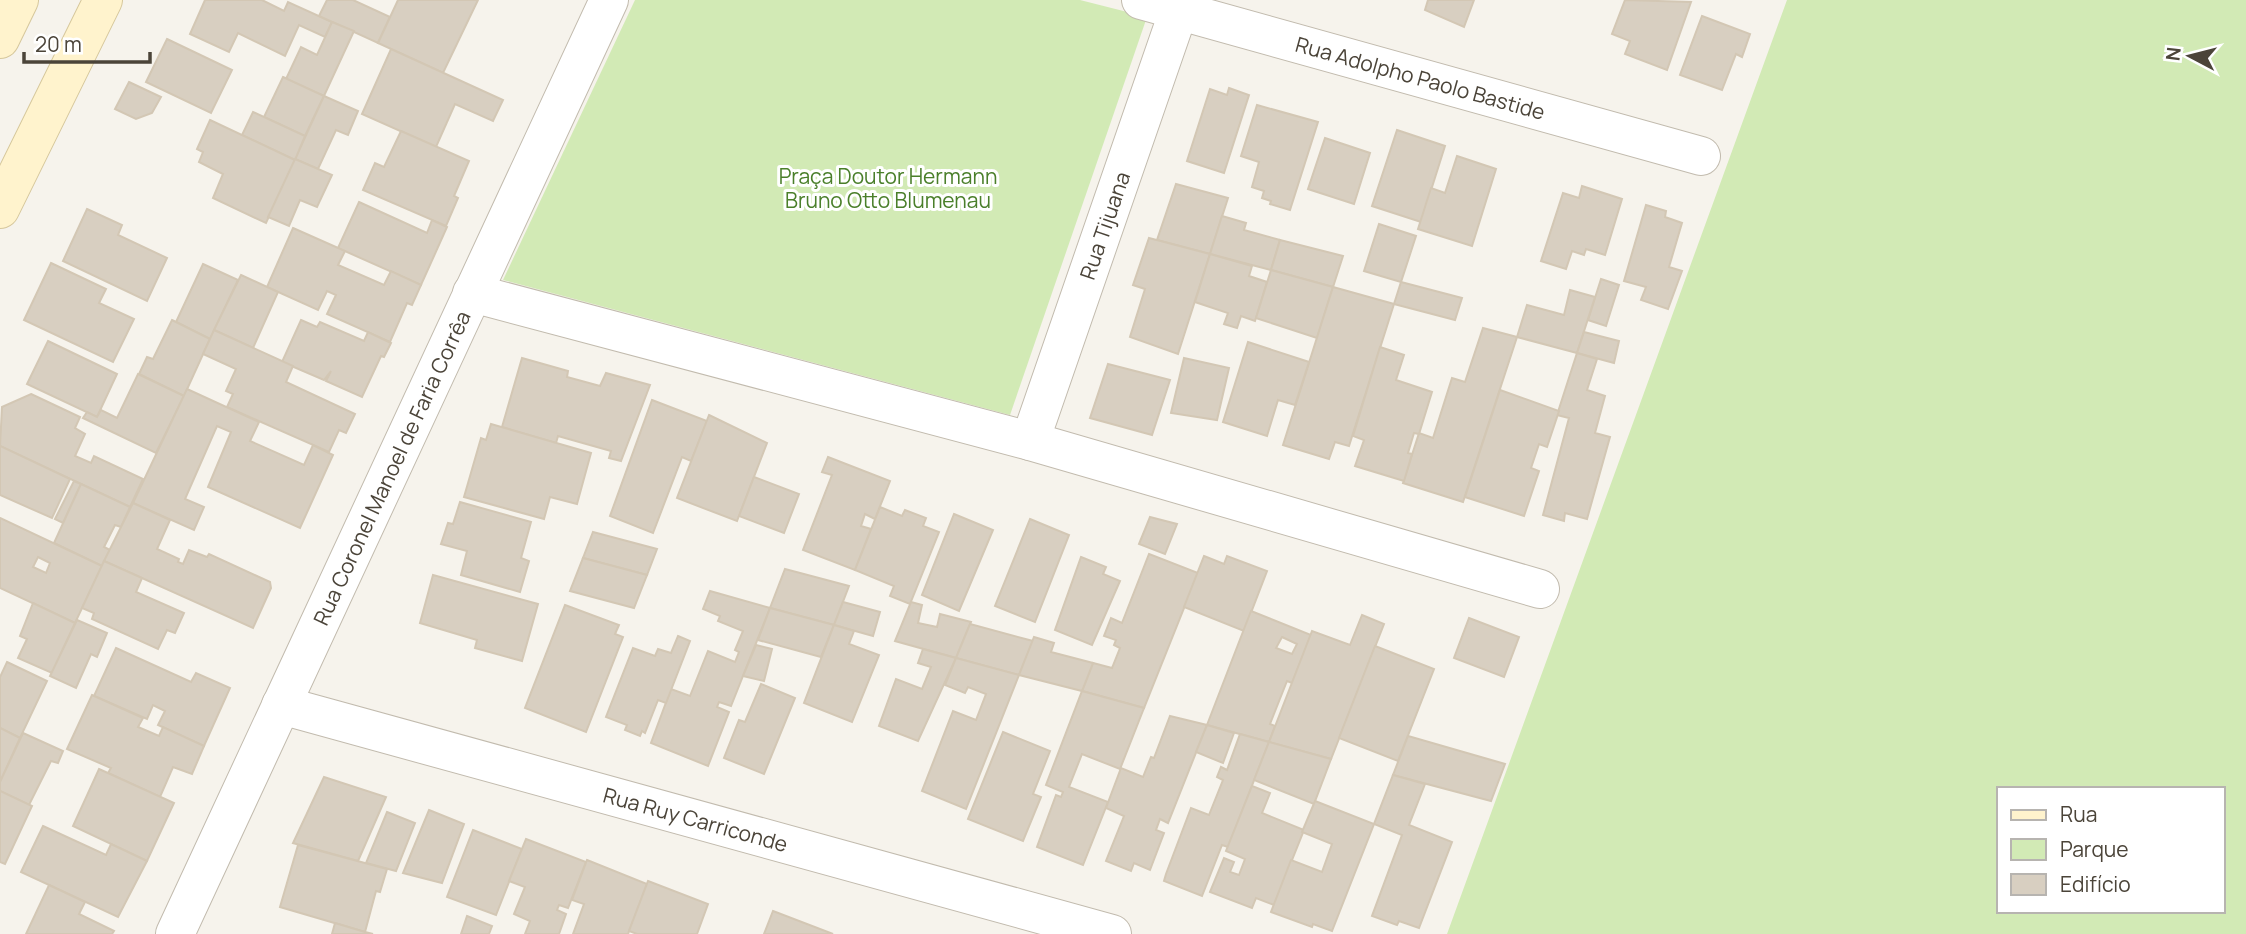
<svg xmlns="http://www.w3.org/2000/svg" width="2246" height="934" viewBox="0 0 2246 934" font-family="Manrope,sans-serif">
<style>
.green{fill:#d2eab5;fill-rule:evenodd}
.building{fill:#d8cfc1;stroke:#d3c7b4;stroke-width:2;fill-rule:evenodd}
.lines{fill:none;stroke-linecap:round;stroke-linejoin:round}
.minor-casing{stroke:#c2bbae;stroke-width:40}
.secondary-casing{stroke:#d6c79b;stroke-width:40}
.minor{stroke:#fff;stroke-width:38}
.secondary{stroke:#fff3cd;stroke-width:38}
.labels{text-anchor:middle;dominant-baseline:central;stroke-width:6;stroke-linejoin:round;paint-order:stroke}
.street-label{font-size:21px;fill:#4b4439;stroke:#fff}
.park-label{font-size:21px;fill:#4a7f2a;stroke:#fff}
</style>
<rect width="100%" height="100%" fill="#f6f3ec"/>
<g class="green">
<path d="M635,0h445l67,17 -137,398 -507,-135z"/>
<path d="M1787,0h459v934h-799zM1999,789h224v122h-224z"/>
</g>
<g class="building">
<path d="M205,0h57l22,11 4,-9 44,20 -7,15 -26,-12 -14,31 -47,-23 -9,19 -39,-18z"/>
<path d="M327,0h26l37,17 -12,26 -59,-27z"/>
<path d="M398,0h80l-35,73 -65,-30z"/>
<path d="M1428,0h46l-10,27 -39,-17z"/>
<path d="M1625,0l66,2 -24,68 -42,-16 5,-13 -18,-7z"/>
<path d="M1702,16l48,18 -8,23 -6,-3 -14,36 -42,-15z"/>
<path d="M332,22l22,9 -30,65 -38,-17 15,-32 16,8z"/>
<path d="M167,39l65,31 -21,43 -65,-31z"/>
<path d="M391,49l112,51 -10,21 -38,-17 -19,43 -74,-33z"/>
<path d="M283,77l41,19 -19,40 -41,-19z"/>
<path d="M129,82l32,15 -9,16 -16,6 -21,-10z"/>
<path d="M1229,88l20,7 -25,78 -37,-12 23,-72 17,6z"/>
<path d="M324,96l34,15 -10,24 -12,-5 -18,39 -23,-10z"/>
<path d="M1257,105l61,17 -28,88 -20,-6 1,-3 -9,-3 2,-7 -12,-4 7,-25 -18,-6z"/>
<path d="M253,112l52,24 -10,24 -53,-25z"/>
<path d="M210,120l85,40 -29,63 -53,-25 10,-24 -24,-12 4,-10 -6,-3z"/>
<path d="M1397,130l48,16 -24,76 -49,-16z"/>
<path d="M401,131l68,30 -15,35 4,2 -12,28 -83,-36 12,-27 9,4z"/>
<path d="M1325,138l45,15 -16,51 -46,-15z"/>
<path d="M1457,156l39,13 -24,77 -54,-17 13,-41 14,5z"/>
<path d="M295,159l37,16 -15,32 -17,-7 -11,26 -21,-9z"/>
<path d="M1176,184l52,14 -18,56 -53,-14z"/>
<path d="M1582,186l40,13 -17,56 -19,-6 -2,6 -12,-4 -6,18 -25,-8 22,-68 16,5z"/>
<path d="M359,202l68,31 5,-13 15,7 -26,58 -83,-37z"/>
<path d="M1646,205l20,6 -1,6 17,6 -13,44 13,4 -14,38 -27,-9 5,-13 -22,-6z"/>
<path d="M87,209l35,16 -4,10 49,23 -20,43 -84,-40z"/>
<path d="M1222,216l24,7 -2,7 36,10 -9,30 -61,-16z"/>
<path d="M1379,224l37,12 -15,46 -37,-11z"/>
<path d="M293,228l52,23 -7,14 46,20 7,-14 30,14 -9,20 -5,-2 -17,39 -63,-28 9,-19 -9,-4 -9,19 -51,-23z"/>
<path d="M1149,238l61,16 -32,100 -48,-17 15,-48 -12,-4z"/>
<path d="M1280,240l63,16 -10,31 -62,-17z"/>
<path d="M1210,254l42,12 -3,10 18,6 -12,39 -14,-5 -4,12 -13,-4 4,-11 -33,-11z"/>
<path d="M51,263l55,26 -7,14 35,16 -21,43 -89,-42z"/>
<path d="M203,264l35,16 -28,59 -34,-17z"/>
<path d="M1271,270l62,17 -16,51 -61,-20z"/>
<path d="M241,275l37,17 -25,56 -39,-18z"/>
<path d="M1601,279l18,6 -13,41 -18,-6z"/>
<path d="M1401,282l61,16 -7,22 -61,-16z"/>
<path d="M1333,287l61,17 -45,142 -14,-4 -6,17 -46,-14z"/>
<path d="M1570,290l25,7 -18,56 -60,-16 10,-32 37,10z"/>
<path d="M172,320l38,19 -26,57 -45,-22 8,-17 6,2z"/>
<path d="M301,320l16,7 3,-5 44,19 4,-9 23,11 -7,14 -3,-1 -19,41 -36,-16 5,-10 -7,9 -42,-18z"/>
<path d="M1483,328l34,9 -54,165 -60,-19 16,-50 14,5 19,-60 13,4z"/>
<path d="M214,330l79,36 -7,16 69,32 -9,19 -7,-3 -10,22 -102,-45 6,-13 -7,-3 10,-22 -33,-15z"/>
<path d="M1584,332l35,9 -5,22 -37,-10z"/>
<path d="M48,341l69,33 -20,43 -70,-33z"/>
<path d="M1248,342l61,20 -14,43 -17,-5 -11,36 -44,-14z"/>
<path d="M1380,347l24,8 -8,25 36,12 -13,42 -5,-1 -6,20 4,1 -8,27 -49,-15 9,-26 -11,-4z"/>
<path d="M1577,353l20,6 -10,31 18,6 -10,37 15,4 -23,82 -22,-6 -1,8 -21,-6 26,-97 -12,-3z"/>
<path d="M522,358l46,13 -1,6 33,9 6,-13 44,12 -29,76 -12,-3 2,-7 -53,-15 -2,7 -54,-16z"/>
<path d="M1184,358l45,10 -12,52 -46,-7z"/>
<path d="M1108,364l62,16 -18,55 -62,-17z"/>
<path d="M138,374l46,22 -28,57 -73,-35 4,-6 10,5 4,-7 16,8z"/>
<path d="M187,389l72,33 -9,19 54,24 9,-20 20,10 -33,73 -92,-41 23,-55 -14,-6 -32,73 19,8 -10,23 -61,-27z"/>
<path d="M1500,390l59,21 -12,36 -8,-3 -8,24 8,3 -15,45 -59,-19z"/>
<path d="M31,394l49,23 -5,11 10,6 -10,22 16,7 3,-7 49,23 -13,28 -130,-61 2,-39z"/>
<path d="M652,400l55,21 -16,40 -9,-4 -29,76 -43,-17z"/>
<path d="M709,415l58,28 -30,78 -60,-23z"/>
<path d="M491,424l100,29 -14,51 -27,-7 -6,22 -80,-22 17,-59 5,2z"/>
<path d="M0,446l70,33 -18,39 -52,-23z"/>
<path d="M828,457l62,24 -15,38 -10,-5 -4,12 10,3 -16,41 -52,-20 29,-75 -10,-3z"/>
<path d="M754,477l45,17 -15,39 -45,-17z"/>
<path d="M74,481l7,3 -18,39 -8,-4z"/>
<path d="M81,484l49,23 -9,20 -6,-2 -11,22 6,3 -8,16 -48,-23z"/>
<path d="M460,502l71,20 -10,36 8,3 -9,31 -59,-17 6,-24 -26,-7 7,-21 5,1z"/>
<path d="M133,503l37,17 -13,29 22,10 -1,3 5,2 6,-14 18,7 2,-3 61,28 1,6 -18,40 -149,-67z"/>
<path d="M880,507l22,9 3,-6 21,8 -3,8 16,6 -29,72 -20,-8 4,-10 -39,-16z"/>
<path d="M954,514l39,16 -34,81 -37,-16z"/>
<path d="M1150,517l27,7 -12,30 -26,-10z"/>
<path d="M0,518l102,48 -27,57 -75,-35zM38,557l12,6 -4,10 -13,-6z"/>
<path d="M1030,519l39,16 -34,87 -40,-16z"/>
<path d="M593,532l64,17 -10,26 -64,-17z"/>
<path d="M1149,554l49,19 -54,135 -62,-17 11,-28 19,5 8,-20 -6,-3 2,-5 -12,-4 7,-18 11,5z"/>
<path d="M1204,556l20,8 3,-8 40,15 -23,60 -60,-24z"/>
<path d="M1081,557l25,10 -3,7 17,7 -28,64 -37,-15z"/>
<path d="M583,558l64,17 -13,33 -64,-17z"/>
<path d="M104,561l38,17 -6,14 48,21 -9,20 -8,-3 -9,19 -66,-30 2,-6 -12,-5z"/>
<path d="M785,569l64,17 -15,39 -64,-17z"/>
<path d="M433,575l105,29 -16,57 -47,-13 2,-8 -57,-17z"/>
<path d="M710,591l60,17 -39,98 -12,-4 -2,5 12,5 -21,54 -57,-23 20,-54 19,7 18,-45 27,11 4,-10 -4,-2 8,-19 -25,-10 2,-5 -17,-7z"/>
<path d="M843,602l37,10 -7,24 -39,-11z"/>
<path d="M911,602l11,3 -4,18 19,4 3,-13 31,8 -15,36 -61,-17z"/>
<path d="M33,603l42,20 -23,50 -34,-15 9,-19 -7,-3z"/>
<path d="M565,605l54,20 -4,9 8,3 -37,95 -61,-24z"/>
<path d="M770,608l64,17 -13,32 -63,-17z"/>
<path d="M1251,611l60,24 -19,48 -5,-2 -17,43 5,2 -6,16 -62,-17zM1282,637l15,7 -5,10 -16,-6z"/>
<path d="M1362,615l22,9 -53,135 -62,-17 43,-111 38,14z"/>
<path d="M1469,618l50,19 -15,40 -50,-19z"/>
<path d="M77,620l30,13 -10,24 -6,-3 -15,34 -26,-12z"/>
<path d="M970,624l63,17 -14,34 -63,-17z"/>
<path d="M834,625l20,6 -5,13 30,11 -27,67 -48,-19z"/>
<path d="M678,636l12,5 -24,62 -8,-3 -13,33 -3,-2 -2,5 -15,-6 2,-5 -21,-8 27,-69 22,8 3,-7 13,4z"/>
<path d="M1034,637l20,6 -3,9 42,11 -11,28 -63,-16z"/>
<path d="M756,645l16,4 -8,32 -21,-5z"/>
<path d="M1375,646l59,23 -36,92 -59,-23z"/>
<path d="M116,648l75,34 5,-9 34,15 -26,58 -46,-21 7,-14 -12,-6 -6,14 -53,-23z"/>
<path d="M923,649l33,9 -38,83 -39,-15 17,-47 26,10 9,-22 -13,-4z"/>
<path d="M956,658l63,17 -53,134 -44,-18 31,-80 23,9 10,-26 -18,-7 -3,6 -20,-8z"/>
<path d="M7,662l40,19 -27,57 -20,-10v-51z"/>
<path d="M761,684l34,14 -31,76 -40,-16 15,-38 6,2z"/>
<path d="M1082,691l62,17 -24,61 -38,-15 -13,33 39,15 -25,63 -46,-18 19,-52 5,2 2,-5 -17,-7z"/>
<path d="M92,695l51,23 -5,9 21,9 4,-9 41,19 -12,28 -19,-7 -13,30 -52,-24 3,-5 -44,-19z"/>
<path d="M1170,716l37,9 -39,98 -8,-4 -4,11 8,3 -14,37 -16,-7 -3,8 -25,-10 18,-45 -18,-8 15,-40 22,9 8,-20 3,1z"/>
<path d="M1207,725l27,8 -11,30 -27,-11z"/>
<path d="M0,728l20,10 -20,44z"/>
<path d="M1003,732l47,19 -17,43 8,3 -18,44 -55,-22z"/>
<path d="M23,733l40,18 -5,12 -7,-2 -22,44 -29,-14v-9z"/>
<path d="M1240,734l29,8 -41,105 -6,-2 -20,51 -38,-15 2,-7 25,-66 18,7 14,-35 -6,-3 4,-10 6,3z"/>
<path d="M1408,736l97,28 -14,37 -98,-26z"/>
<path d="M1269,742l62,17 -17,45 -60,-24z"/>
<path d="M99,769l75,34 -27,58 -74,-35z"/>
<path d="M1393,775l32,9 -16,41 43,17 -33,86 -20,-7 -2,4 -25,-9 30,-81 -28,-11z"/>
<path d="M324,777l62,20 -28,64 -65,-18z"/>
<path d="M1252,786l18,7 -8,20 42,17 -30,75 -18,-7 -4,10 -42,-16 14,-34 10,4 -4,10 9,3 6,-16 -19,-8z"/>
<path d="M0,791l32,15 -27,58 -5,-2z"/>
<path d="M1315,801l59,23 -42,107 -19,-7 -1,3 -41,-15 20,-52 31,12 10,-28 -30,-12z"/>
<path d="M429,810l35,14 -22,59 -39,-10z"/>
<path d="M387,812l28,11 -19,48 -30,-8z"/>
<path d="M43,826l63,29 5,-11 36,17 -29,56 -97,-45z"/>
<path d="M473,830l49,19 -26,66 -49,-18z"/>
<path d="M526,839l60,23 -18,46 -9,-3 -2,5 9,4 -7,20h-34l5,-13 -16,-7 11,-27 -16,-6z"/>
<path d="M298,845l89,24 -7,23 -4,-1 -11,41 -85,-25z"/>
<path d="M587,860l60,24 -19,50h-55l11,-30 -12,-4z"/>
<path d="M648,881l60,23 -11,30h-60l-8,-3z"/>
<path d="M49,885l36,17 -6,12 35,17 -2,3h-86z"/>
<path d="M773,911l60,23h-69z"/>
<path d="M467,916l25,10 -3,8h-28z"/>
<path d="M335,923l30,9 8,2h-41z"/>
</g>
<g class="lines">
<g class="minor-casing">
<g id="minor">
<path id="s1" d="M1141,0l560,156"/>
<path d="M472,293l558,148 510,148"/>
<path id="s2" d="M1030,441l149,-431"/>
<path id="s3" d="M281,705l831,229"/>
<path id="s4" d="M175,934l434,-934"/>
</g>
</g>
<g class="secondary-casing">
<g id="secondary">
<path d="M0,39l19,-39"/>
<path d="M0,209l103,-209"/>
</g>
</g>
<use href="#minor" class="minor"/>
<use href="#secondary" class="secondary"/>
</g>
<g class="labels">
<g class="street-label">
<text stroke="none"><textPath href="#s1" startOffset="290">Rua Adolpho Paolo Bastide</textPath></text>
<text stroke="none"><textPath href="#s2" startOffset="228">Rua Tijuana</textPath></text>
<text stroke="none"><textPath href="#s4" startOffset="514">Rua Coronel Manoel de Faria Corrêa</textPath></text>
<text stroke="none"><textPath href="#s3" startOffset="430">Rua Ruy Carriconde</textPath></text>
</g>
<g class="park-label">
<text x="888" y="176">Praça Doutor Hermann<tspan x="888" dy="24">Bruno Otto Blumenau</tspan></text>
</g>
</g>
<rect x="1997" y="787" width="228" height="126" fill="#ffffff" stroke="#b7b4b0" stroke-width="2"/>
<rect x="2011" y="810" width="35" height="10" fill="#fff3cd" stroke="#b7b4b0" stroke-width="2"/>
<text x="2060" y="822" font-size="21" fill="#4b4439">Rua</text>
<rect x="2011" y="839" width="35" height="21" fill="#d2eab5" stroke="#b7b4b0" stroke-width="2"/>
<text x="2060" y="857" font-size="21" fill="#4b4439">Parque</text>
<rect x="2011" y="874" width="35" height="21" fill="#d8cfc1" stroke="#b7b4b0" stroke-width="2"/>
<text x="2060" y="892" font-size="21" fill="#4b4439">Edifício</text>
<g transform="translate(2190 56) rotate(277)" stroke="#ffffff" stroke-width="5" paint-order="stroke">
<path d="M0-5L12 26L0 18L-12 26Z" fill="#4b4439"/>
<text y="-10" font-size="19" font-weight="bold" text-anchor="middle" fill="#4b4439">N</text>
</g>
<path d="M24 52v10h126v-10" fill="none" stroke="#4b4439" stroke-width="3.5"/>
<text x="35" y="52" font-size="21" fill="#4b4439" stroke="#ffffff" stroke-width="5" paint-order="stroke">20 m</text>
</svg>
